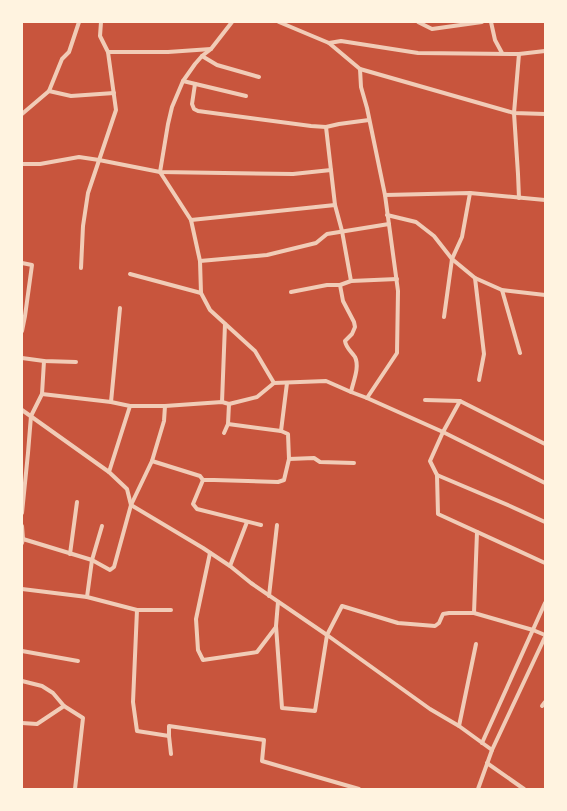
<svg xmlns="http://www.w3.org/2000/svg" width="567" height="811" viewBox="0 0 567 811" font-family="'Libre Baskerville',serif">
<style>
.lines{fill:none;stroke-linecap:round;stroke-linejoin:round}
.minor{stroke:#f1ccb7;stroke-width:4}
</style>
<rect width="100%" height="100%" fill="#c8553d"/>
<g class="lines">
<g class="minor">
<path d="M101,22l-1,14 8,16h60l43,-3"/>
<path d="M232,22l-21,27 -9,7 -7,8 -12,17 -11,26 -4,17 -8,48 31,48 9,41 1,32 9,17 45,41 19,32 52,-2 25,11 16,6 76,34 102,51"/>
<path d="M279,22l50,21 31,26 154,44 31,1"/>
<path d="M418,22l14,7 50,-7"/>
<path d="M491,22l4,18 7,13"/>
<path d="M329,43l12,-2 77,12 101,1 26,-3"/>
<path d="M202,56l15,9 42,12"/>
<path d="M360,69l1,18 6,21 18,87 13,96 -1,62 -30,45"/>
<path d="M183,81l63,15"/>
<path d="M195,84l-3,20 2,5 4,2 113,15 15,1 13,-3 30,-4"/>
<path d="M49,91l22,5 43,-3"/>
<path d="M22,114l27,-23 13,-32 7,-7 10,-30"/>
<path d="M326,127l9,78 7,26 9,50"/>
<path d="M22,164h18l39,-7 20,3 61,12 133,2 38,-4"/>
<path d="M385,195l85,-2 75,7"/>
<path d="M519,198l-1,-24 -4,-61 5,-59"/>
<path d="M387,215l29,7 18,14 18,23 23,19 27,12 43,5"/>
<path d="M191,220l144,-15"/>
<path d="M200,261l67,-6 49,-12 11,-9 62,-10"/>
<path d="M22,263l10,2 -7,51 -3,15"/>
<path d="M81,268l2,-42 5,-33 28,-83 -8,-58"/>
<path d="M130,274l71,19"/>
<path d="M475,278l9,76 -5,26"/>
<path d="M340,285l3,16 11,21 1,5 -3,7 -7,7c1,7 6,10 10,16 5,10 -2,25 -4,35"/>
<path d="M502,290l18,63"/>
<path d="M291,292l36,-7h13l11,-4 46,-2"/>
<path d="M444,317l8,-58 10,-22 8,-44"/>
<path d="M22,358l22,3 32,1"/>
<path d="M42,394l69,8 19,4h35l57,-4 7,2 28,-7 17,-14"/>
<path d="M425,400l35,1 85,43"/>
<path d="M460,401l-17,31 -13,29 7,14 73,31 35,16"/>
<path d="M111,402l9,-94"/>
<path d="M222,402l3,-78"/>
<path d="M22,410l87,62 18,17 4,16 72,43 27,18 21,17 76,52 103,74 29,17 33,24"/>
<path d="M281,431l6,-48"/>
<path d="M224,433l4,-9 1,-20"/>
<path d="M289,459l25,-1 6,4 34,1"/>
<path d="M152,461l48,15 3,4"/>
<path d="M109,472l21,-66"/>
<path d="M437,475l1,39 107,49"/>
<path d="M203,480h11l64,2 6,-2 5,-21 -1,-25 -7,-3 -53,-7"/>
<path d="M203,480l-10,24 4,5 64,16"/>
<path d="M22,513l6,-60 3,-37 11,-22 2,-33"/>
<path d="M22,526l1,13 -1,4"/>
<path d="M477,532l-3,81 59,17 12,5"/>
<path d="M23,539l69,21 18,10 4,-3 17,-62 21,-44 12,-40 1,-15"/>
<path d="M210,553l-14,66 2,31 5,10 54,-8 19,-25"/>
<path d="M70,554l7,-52"/>
<path d="M230,566l17,-44"/>
<path d="M22,589l65,8 50,13h34"/>
<path d="M269,596l8,-71"/>
<path d="M87,597l5,-37 10,-34"/>
<path d="M278,602l-2,24 6,82 33,3 12,-76 15,-29 56,17 37,3 4,-3 4,-9 6,-1h25"/>
<path d="M137,610l-4,92 4,29 32,5"/>
<path d="M22,651l56,10"/>
<path d="M22,681l20,5 11,7 11,13"/>
<path d="M542,706l3,-4"/>
<path d="M22,723l15,1 27,-18 19,12 -8,71"/>
<path d="M459,726l17,-82"/>
<path d="M482,743l63,-140"/>
<path d="M171,754l-2,-18v-10l95,14 -2,21 97,28"/>
<path d="M487,763l37,26"/>
<path d="M478,789l14,-39 53,-113"/>
</g>
</g>
<rect width="567" height="811" fill="none" stroke="#fff3e0" stroke-width="46"/>
</svg>
